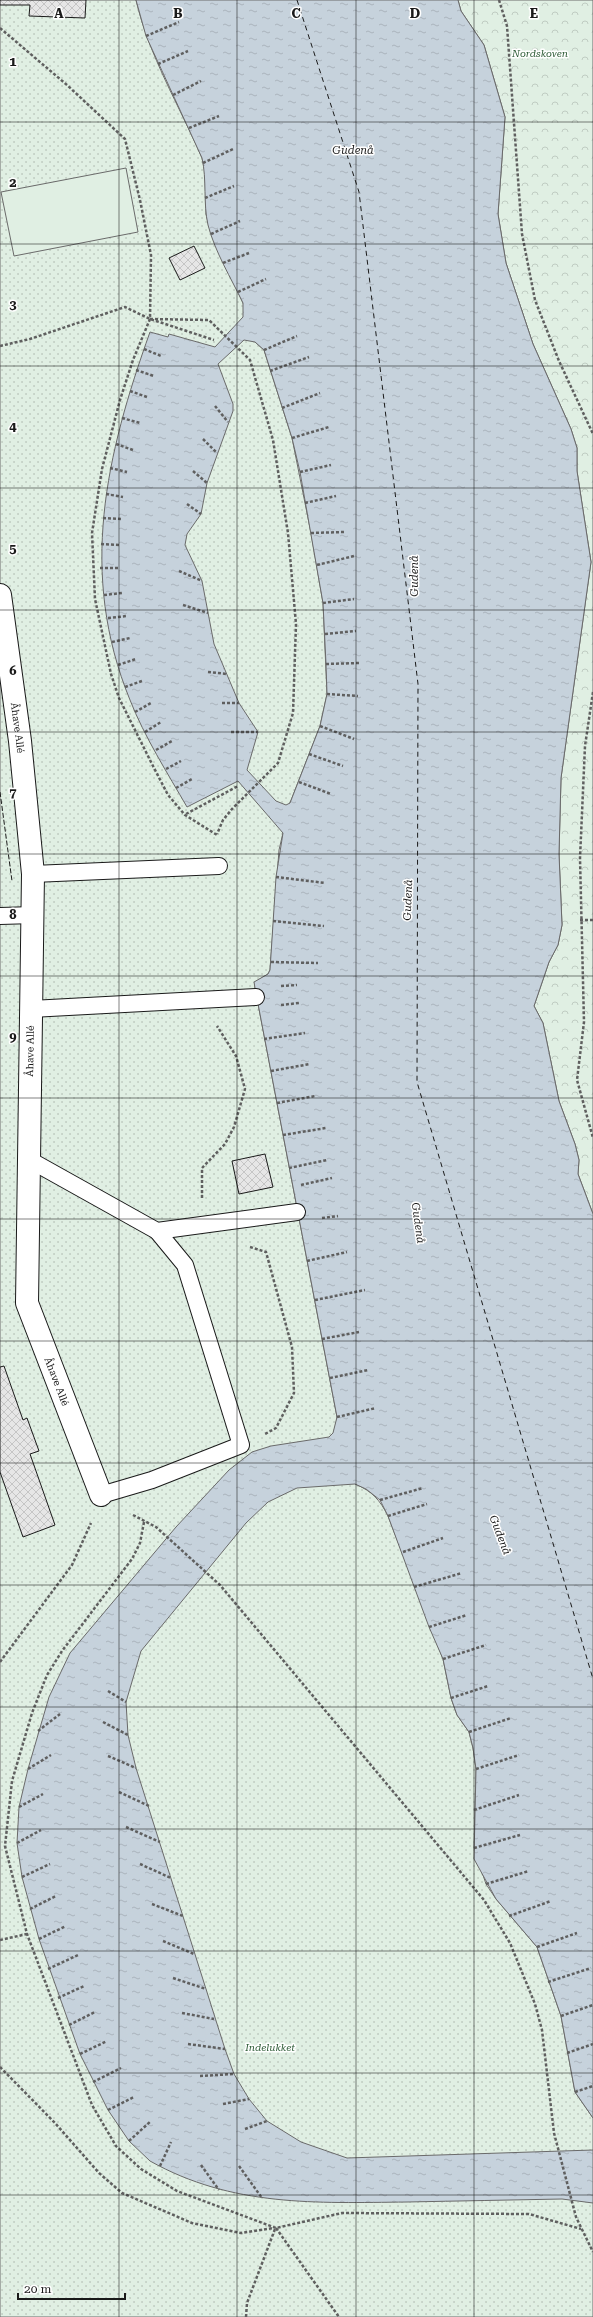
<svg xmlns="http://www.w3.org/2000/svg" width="593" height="2317" viewBox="0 0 593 2317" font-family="'Roboto Serif',serif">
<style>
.forest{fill:url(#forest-crowns);stroke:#6a6a6a}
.park{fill:url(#park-dots);stroke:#6a6a6a}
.pitch{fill:#e0efe3;stroke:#6a6a6a}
.water{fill:url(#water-ripples);stroke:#6a6a6a;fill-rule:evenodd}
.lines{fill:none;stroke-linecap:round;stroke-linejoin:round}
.ferry{stroke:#1a1a1a;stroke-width:1;stroke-dasharray:5 4;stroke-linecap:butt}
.building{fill:url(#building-cross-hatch);stroke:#1a1a1a}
.lane-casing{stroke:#1a1a1a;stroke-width:18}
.street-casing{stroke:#1a1a1a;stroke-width:24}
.path{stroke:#5f5f5f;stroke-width:2.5;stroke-dasharray:3 2;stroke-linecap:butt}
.lane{stroke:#fff;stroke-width:16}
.street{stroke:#fff;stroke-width:22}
.fence{stroke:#1a1a1a;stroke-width:1;stroke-dasharray:5 2;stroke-linecap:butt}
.grid{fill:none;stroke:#1a1a1a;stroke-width:1;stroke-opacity:0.55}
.labels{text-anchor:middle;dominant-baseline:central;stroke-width:3;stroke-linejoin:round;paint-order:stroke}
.park-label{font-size:10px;font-style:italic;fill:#2b5a34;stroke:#fff}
.street-label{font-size:10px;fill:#1a1a1a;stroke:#fff}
.water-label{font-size:11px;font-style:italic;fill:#1a1a1a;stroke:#fff}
.grid-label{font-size:13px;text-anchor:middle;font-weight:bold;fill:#1a1a1a;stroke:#fff;stroke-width:3;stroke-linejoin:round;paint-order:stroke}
</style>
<defs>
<pattern id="forest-crowns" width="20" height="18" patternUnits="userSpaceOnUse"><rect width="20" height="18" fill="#e0efe3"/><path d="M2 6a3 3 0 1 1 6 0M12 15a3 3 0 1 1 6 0" fill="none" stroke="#c0ccc2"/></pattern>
<pattern id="park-dots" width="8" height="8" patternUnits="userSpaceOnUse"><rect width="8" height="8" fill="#e0efe3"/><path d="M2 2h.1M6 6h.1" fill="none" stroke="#c0ccc2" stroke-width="1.8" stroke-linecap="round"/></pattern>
<pattern id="water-ripples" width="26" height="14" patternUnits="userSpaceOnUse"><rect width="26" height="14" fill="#c6d2dc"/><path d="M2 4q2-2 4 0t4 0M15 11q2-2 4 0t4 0" fill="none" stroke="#aab4bc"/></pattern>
<pattern id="building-cross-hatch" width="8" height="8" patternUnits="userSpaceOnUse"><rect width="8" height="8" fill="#e6e6e6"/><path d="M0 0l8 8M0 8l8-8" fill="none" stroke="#c5c5c5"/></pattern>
</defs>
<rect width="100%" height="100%" fill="#fff"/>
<path class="forest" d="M458,0h135v1214l-15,-40 1,-14 -4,-16 -16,-43 -16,-78 -9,-17 15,-44 9,-17 4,-20 -3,-71 2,-76 30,-216 -14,-91v-23l-6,-19 -38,-85 -27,-81 -8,-49 7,-97 -21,-72 -23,-34z"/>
<path class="park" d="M0,0h136c13,56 43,105 66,158l3,14 1,42 5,20 32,69 12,39 9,8 28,88 19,95 12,70 4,91 -7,32 -30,77 -11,47 -9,120 -2,4 -13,8v6l82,429 -1,8 19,59c17,7 25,16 33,32l55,143 8,39 6,17 12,17 4,16 3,21 -2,79 12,36 10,15 41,48 24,69 14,76 18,26v199h-593z"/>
<path class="pitch" d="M126,168l12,64 -124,24 -13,-64z"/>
<path class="water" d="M136,0h322l3,11 23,34 21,72 -7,97 8,49 27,81 38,85 6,19v23l14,91 -30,216 -2,76 3,71 -4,20 -9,17 -15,44 9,17 16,78 16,43 4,16 -1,14 15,40v904l-18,-26 -14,-76 -24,-69 -41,-48 -22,-40 2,-90 -3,-21 -4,-16 -12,-17 -6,-17 -8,-39 -14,-32 -41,-111 -8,-16 -14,-11 -11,-5 -58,4 -29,14 -22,21 -105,128 -15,51 2,33 8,33 89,281 9,25 15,25 18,22 34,21 46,16 246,-8v53l-31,-4c-52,1 -104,2 -155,3 -91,1 -175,5 -257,-41l-21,-20 -21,-31 -28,-56 -41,-115 -17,-62 -5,-34 2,-36 9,-38 21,-72 21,-44 106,-126 53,-57 23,-18 19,-6 58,-9 4,-4 4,-16 -82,-429 -1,-6 14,-8 2,-4 6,-93 7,-44 -45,-52 -51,26c-19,-33 -43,-71 -57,-107 -52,-127 -24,-245 20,-368l18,5 1,-3 46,13 28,-30v-14c-12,-25 -28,-51 -35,-78 -5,-22 -1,-45 -6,-67l-56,-122zM244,340l11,2 9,8 28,88 8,34 23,131 3,61 1,30 -7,32 -30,77 -4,2 -10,-4 -29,-31 11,-38 -19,-29 -25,-59 -12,-63 -17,-36 2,-11 14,-20 6,-31 26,-72v-7l-15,-40z"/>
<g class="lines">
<path class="ferry" d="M297,0l62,192 59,492 -1,398 176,597"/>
</g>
<g class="building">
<path d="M0,0h86l-1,18 -56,-2 1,-11h-30z"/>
<path d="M194,246l11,22 -25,12 -11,-22z"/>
<path d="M265,1154l8,33 -34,7 -7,-33z"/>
<path d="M4,1366l19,54 4,-2 12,33 -9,3 25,71 -32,12 -23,-65v-105z"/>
</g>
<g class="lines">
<g class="lane-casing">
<g id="lane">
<path d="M33,874l186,-8"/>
<path d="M0,916l34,-1"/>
<path d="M31,1009l225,-12"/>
<path d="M28,1159l129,72 140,-19"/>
<path d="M101,1495l51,-15 89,-35 -56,-180 -28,-34"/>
</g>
</g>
<g class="street-casing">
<g id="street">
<path id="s1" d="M0,595l20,146 13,133 -6,429 74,192"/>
</g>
</g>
<g class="path">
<path d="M499,0l8,26 15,208 13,66 24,61 34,73"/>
<path d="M0,28l67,57 58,54 15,61 11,55 -1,64 -17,41 -13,40 -18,69 -10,64 3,66 16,75 8,24 34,68 15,29 17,20 32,20"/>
<path d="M146,36l33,-14"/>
<path d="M158,64l30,-13"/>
<path d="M173,95l28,-14"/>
<path d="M189,128l30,-12"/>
<path d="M203,163l30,-14"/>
<path d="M205,198l29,-12"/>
<path d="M211,234l29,-13"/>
<path d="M223,263l26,-10"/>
<path d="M238,292l28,-13"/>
<path d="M150,319l59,1 41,40 23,80 15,93 8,91 -3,89 -15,50 -46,46 -9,11 -6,14"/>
<path d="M0,346l30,-7 95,-32 25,12 64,21"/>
<path d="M144,349l17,7"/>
<path d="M264,350l33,-14"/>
<path d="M136,370l18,6"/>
<path d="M270,371l39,-14"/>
<path d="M130,391l17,6"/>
<path d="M215,406l13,16"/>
<path d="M282,408l38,-15"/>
<path d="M122,418l18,5"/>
<path d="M292,438l37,-11"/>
<path d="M203,439l14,14"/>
<path d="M116,444l17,6"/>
<path d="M110,468l17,4"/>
<path d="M193,471l14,12"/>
<path d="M300,472l31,-7"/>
<path d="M106,494l17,3"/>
<path d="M305,503l31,-7"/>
<path d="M187,504l14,10"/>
<path d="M103,518l19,1"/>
<path d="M311,533l33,-1"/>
<path d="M101,544l18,1"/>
<path d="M317,565l37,-9"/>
<path d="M100,568h18"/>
<path d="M179,571l23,10"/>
<path d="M104,595l18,-2"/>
<path d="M323,603l31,-4"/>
<path d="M183,605l25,8"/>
<path d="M108,618l19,-2"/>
<path d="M325,634l31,-3"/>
<path d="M112,642l18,-4"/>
<path d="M326,664l34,-1"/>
<path d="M118,665l18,-6"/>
<path d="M208,672l19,2"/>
<path d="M125,687l17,-6"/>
<path d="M593,692l-8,54 -5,112 4,164 -7,58 16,58"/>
<path d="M327,694l31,2"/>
<path d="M222,703h17"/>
<path d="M135,712l16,-9"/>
<path d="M320,726l34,13"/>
<path d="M145,732l16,-10"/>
<path d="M231,732h27"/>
<path d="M156,750l16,-9"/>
<path d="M309,754l34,12"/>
<path d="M166,769l15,-8"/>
<path d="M299,782l32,12"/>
<path d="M176,788l16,-9"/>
<path d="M186,814l52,-28"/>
<path d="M276,877l49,6"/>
<path d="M580,920h13"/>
<path d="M273,921l51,5"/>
<path d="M271,962l47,1"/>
<path d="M281,986l16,-1"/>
<path d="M281,1005l18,-2"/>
<path d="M264,1039l41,-6"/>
<path d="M271,1071l39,-7"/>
<path d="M277,1103l38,-7"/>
<path d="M283,1135l43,-7"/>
<path d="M289,1168l38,-8"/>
<path d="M301,1185l31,-7"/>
<path d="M202,1198v-30l23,-24 9,-17 11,-38 -9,-33 -19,-30"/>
<path d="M322,1218l16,-2"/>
<path d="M250,1247l16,5 26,95 2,46 -18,35 -11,6"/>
<path d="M307,1261l40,-9"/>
<path d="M315,1300l50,-10"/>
<path d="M322,1339l37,-7"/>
<path d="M330,1378l38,-8"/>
<path d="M337,1417l39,-9"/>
<path d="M380,1500l43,-12"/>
<path d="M133,1515l23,12 64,58 264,315 26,43 25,61 7,26 12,103 22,84 17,35"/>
<path d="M388,1516l39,-12"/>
<path d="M144,1522l-4,21 -8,16 -70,92 -15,24 -15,38 -20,68 -7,65 22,88 65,171 24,41 25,23 36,22 99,37 66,-15 187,1 52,15"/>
<path d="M403,1552l40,-14"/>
<path d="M414,1587l48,-14"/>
<path d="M429,1627l38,-12"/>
<path d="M443,1659l43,-14"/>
<path d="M0,1662l72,-97 19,-42"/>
<path d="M108,1691l18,11"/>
<path d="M451,1698l37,-12"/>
<path d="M103,1722l25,13"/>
<path d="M38,1731l22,-17"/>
<path d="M469,1732l42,-14"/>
<path d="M108,1756l28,12"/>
<path d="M28,1769l23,-14"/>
<path d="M476,1769l43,-14"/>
<path d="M119,1792l30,14"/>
<path d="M19,1807l24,-13"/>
<path d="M474,1810l45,-15"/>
<path d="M126,1827l34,15"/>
<path d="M17,1843l24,-13"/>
<path d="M474,1848l46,-13"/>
<path d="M140,1864l31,14"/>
<path d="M22,1877l28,-13"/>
<path d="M486,1884l43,-13"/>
<path d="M152,1904l31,12"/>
<path d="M30,1909l26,-13"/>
<path d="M509,1916l42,-15"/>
<path d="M39,1939l27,-13"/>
<path d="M0,1940l27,-6"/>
<path d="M163,1941l31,13"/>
<path d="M537,1947l40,-14"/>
<path d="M48,1969l30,-14"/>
<path d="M173,1978l33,11"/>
<path d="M548,1982l43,-14"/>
<path d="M58,1998l26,-12"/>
<path d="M182,2013l32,6"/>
<path d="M561,2016l32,-11"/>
<path d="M69,2025l26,-13"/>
<path d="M188,2044l37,5"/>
<path d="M567,2053l26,-9"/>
<path d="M80,2054l27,-13"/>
<path d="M0,2067l55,56 44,50 23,20 70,30 49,10 33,-5"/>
<path d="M200,2076l34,-2"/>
<path d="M93,2082l28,-14"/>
<path d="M575,2092l18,-6"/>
<path d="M223,2104l26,-5"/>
<path d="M108,2110l26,-13"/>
<path d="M245,2129l22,-8"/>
<path d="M129,2141l22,-20"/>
<path d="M201,2165l18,25"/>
<path d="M160,2166l11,-24"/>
<path d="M239,2166l23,32"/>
<path d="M276,2228l63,89"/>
<path d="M246,2317l1,-14 28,-74"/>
</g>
<use href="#lane" class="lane"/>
<use href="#street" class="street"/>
<path class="fence" d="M0,792l12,89"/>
</g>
<path class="grid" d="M119,0v2317M237,0v2317M356,0v2317M474,0v2317M0,122h593M0,244h593M0,366h593M0,488h593M0,610h593M0,732h593M0,854h593M0,976h593M0,1098h593M0,1219h593M0,1341h593M0,1463h593M0,1585h593M0,1707h593M0,1829h593M0,1951h593M0,2073h593M0,2195h593"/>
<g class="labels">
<g class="park-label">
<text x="540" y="53">Nordskoven</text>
<text x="270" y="2047">Indelukket</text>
</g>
<g class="street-label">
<text stroke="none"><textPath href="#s1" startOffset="134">Åhave Allé</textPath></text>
<text transform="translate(30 1051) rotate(-89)">Åhave Allé</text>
<text stroke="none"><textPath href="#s1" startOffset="794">Åhave Allé</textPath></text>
</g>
<g class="water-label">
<text x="353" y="150">Gudenå</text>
<text transform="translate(414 576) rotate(-90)">Gudenå</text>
<text transform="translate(408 900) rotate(-88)">Gudenå</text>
<text transform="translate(418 1223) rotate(82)">Gudenå</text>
<text transform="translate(500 1535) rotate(69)">Gudenå</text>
</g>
</g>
<g class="grid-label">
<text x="59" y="18">A</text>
<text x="178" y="18">B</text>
<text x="296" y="18">C</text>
<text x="415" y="18">D</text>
<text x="534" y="18">E</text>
<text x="13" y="66">1</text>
<text x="13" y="187">2</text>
<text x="13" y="309">3</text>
<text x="13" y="431">4</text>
<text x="13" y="553">5</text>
<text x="13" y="675">6</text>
<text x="13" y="797">7</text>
<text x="13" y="919">8</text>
<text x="13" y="1041">9</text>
</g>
<path d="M18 2293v6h107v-6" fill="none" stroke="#1a1a1a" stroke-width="2"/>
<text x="24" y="2293" font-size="12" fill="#1a1a1a" stroke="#ffffff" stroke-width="3" paint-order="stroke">20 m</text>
</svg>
